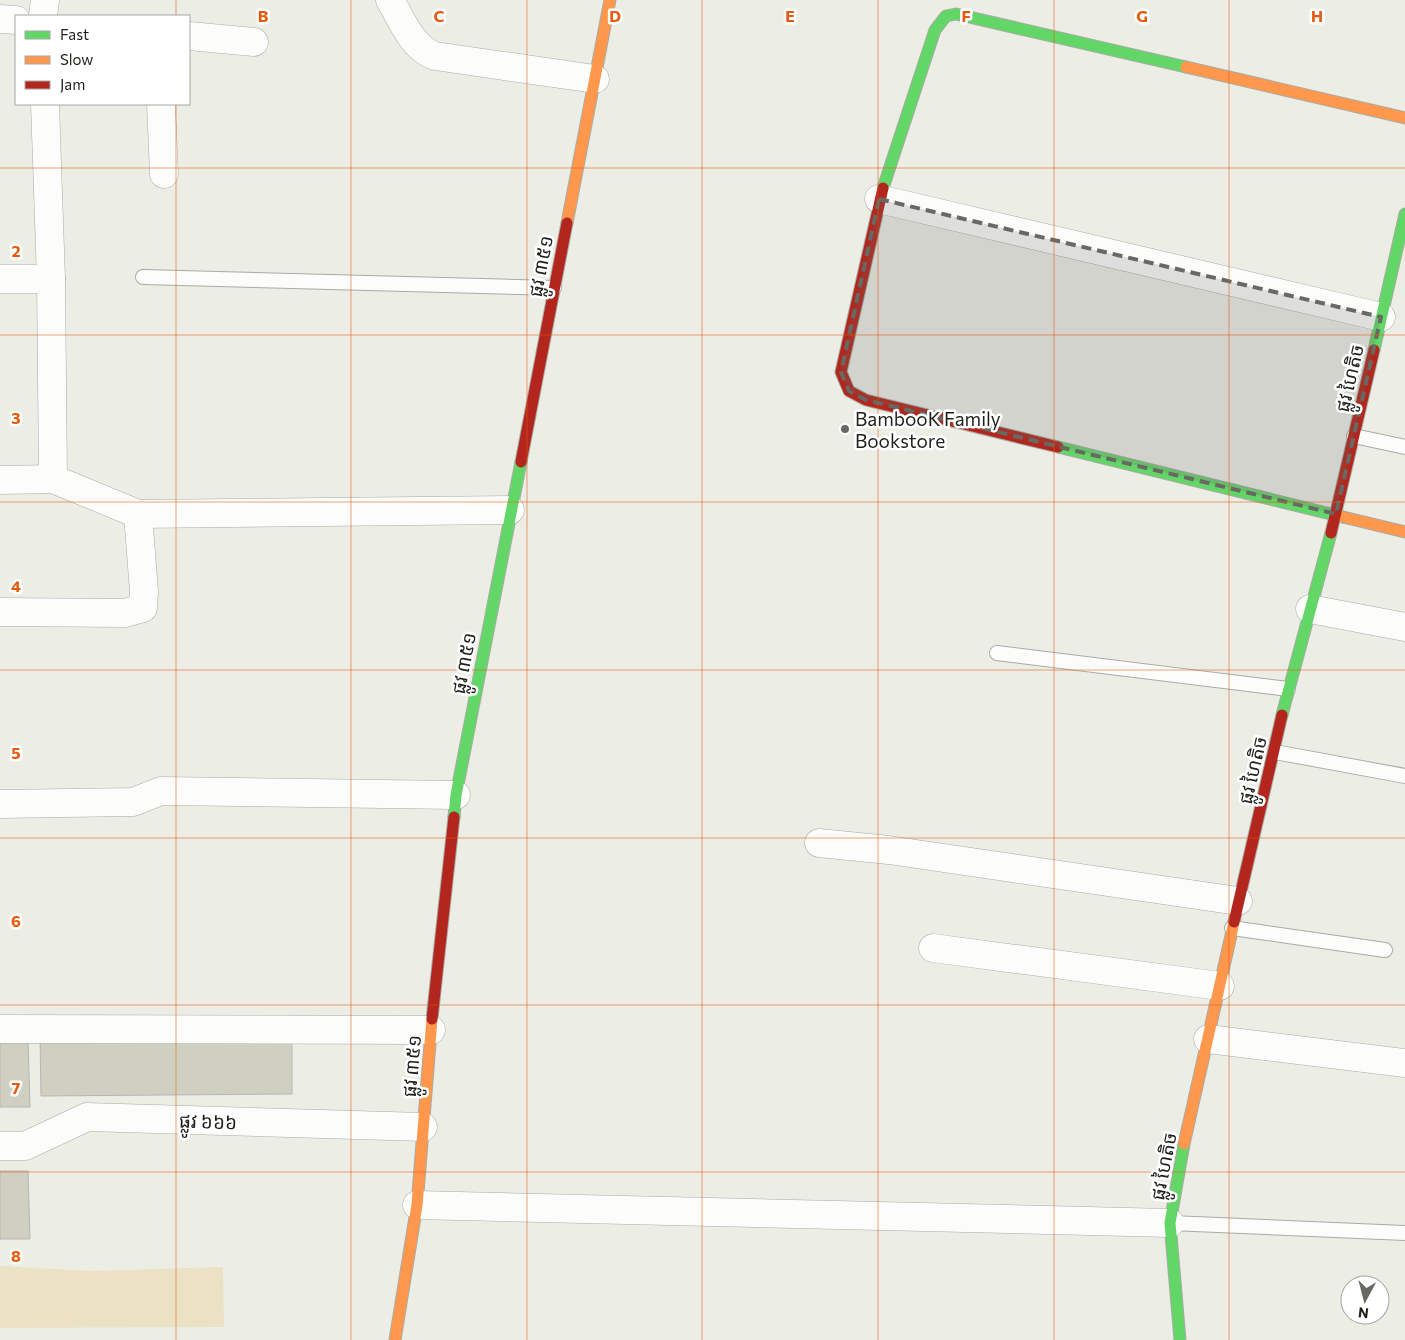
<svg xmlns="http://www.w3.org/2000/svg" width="1405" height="1340" viewBox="0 0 1405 1340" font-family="Commissioner,'Noto Sans Khmer',sans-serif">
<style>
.green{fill:#ebe1c5}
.building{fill:#cfcfc2;stroke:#b5b6b0}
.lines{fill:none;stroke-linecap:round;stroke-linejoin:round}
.lane-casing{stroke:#a9aba5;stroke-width:16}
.street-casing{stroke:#a9aba5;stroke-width:29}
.fast-casing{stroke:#a9aba5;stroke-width:13}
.slow-casing{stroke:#a9aba5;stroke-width:13}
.jam-casing{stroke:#a9aba5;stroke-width:13}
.lane{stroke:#fcfcfb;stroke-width:14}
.street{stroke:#fcfcfb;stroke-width:28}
.fast{stroke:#63d668;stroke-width:11}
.slow{stroke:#ff974d;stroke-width:11}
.jam{stroke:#b3261e;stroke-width:11}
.marked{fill:#676962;fill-opacity:0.2;stroke:#676962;stroke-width:4;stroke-dasharray:10 6;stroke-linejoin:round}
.grid{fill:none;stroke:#e8590c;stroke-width:1;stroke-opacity:0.55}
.poi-dot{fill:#676962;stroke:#fff;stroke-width:2}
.labels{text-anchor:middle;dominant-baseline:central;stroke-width:5;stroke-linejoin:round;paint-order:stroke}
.street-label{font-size:19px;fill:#1f211b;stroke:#fff}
.poi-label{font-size:19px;fill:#1f211b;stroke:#fff;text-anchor:start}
.grid-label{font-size:16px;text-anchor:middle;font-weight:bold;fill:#e8590c;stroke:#fff;stroke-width:5;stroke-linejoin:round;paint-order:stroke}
</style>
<rect width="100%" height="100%" fill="#eceee6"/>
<path class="green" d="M0,1266l91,5 132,-4 1,60 -224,1z"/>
<g class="building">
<path d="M292,1034v60l-251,2 -1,-60z"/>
<path d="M28,1039l2,68h-30v-67z"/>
<path d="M0,1171h28l2,68h-30z"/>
</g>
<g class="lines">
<g class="lane-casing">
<g id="lane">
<path d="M143,277l411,11"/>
<path d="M1354,436l51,11"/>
<path d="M997,653l291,36"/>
<path d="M1275,752l130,24"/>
<path d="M1232,928l153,22"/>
<path d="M1170,1223l235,10"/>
</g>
</g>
<g class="street-casing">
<g id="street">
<path d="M390,0c12,20 22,48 45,56l160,23"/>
<path d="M43,16l2,-16"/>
<path d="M0,19l16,1"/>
<path d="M189,36l65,6"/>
<path d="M45,104l6,175 2,200"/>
<path d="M161,104l3,70"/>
<path d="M879,199l502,118"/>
<path d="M0,279h51"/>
<path d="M0,480l53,-1 85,35 372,-4"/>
<path d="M1310,609l95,18"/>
<path d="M0,612l125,1 18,-5 1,-16 -6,-78"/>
<path d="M0,804l133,-2 28,-11 295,4"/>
<path d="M819,843l70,7 349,51"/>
<path d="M933,948l287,38"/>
<path d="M0,1029l431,1"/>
<path d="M1208,1039l197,24"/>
<path d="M0,1146h25l62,-29 336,10"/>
<path d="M417,1205l753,18"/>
</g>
</g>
<g class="fast-casing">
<g id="fast">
<path d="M883,188l52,-158 11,-14 10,-2 230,53"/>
<path d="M1374,350l31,-136"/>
<path d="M1058,447l285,70"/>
<path d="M1282,715l49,-182"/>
<path d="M454,817l2,-22 65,-333"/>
<path d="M1180,1340l-10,-117 14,-79"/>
</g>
</g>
<g class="slow-casing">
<g id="slow">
<path d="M1186,67l219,51"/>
<path d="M567,223l43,-223"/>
<path d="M1343,517l62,15"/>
<path d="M1184,1144l50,-222"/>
<path d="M395,1340l22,-135 15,-186"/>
</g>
</g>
<g class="jam-casing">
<g id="jam">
<path d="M883,188l-42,184 8,19 17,9 192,47"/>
<path d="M521,462l46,-239"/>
<path d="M1331,533l43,-183"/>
<path d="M1234,922l48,-207"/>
<path d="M432,1019l22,-202"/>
</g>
</g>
<use href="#lane" class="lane"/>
<use href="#street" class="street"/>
<use href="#fast" class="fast"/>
<use href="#slow" class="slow"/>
<use href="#jam" class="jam"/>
</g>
<path class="marked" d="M879,199l502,118 -45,197 -470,-114 -17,-9 -8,-19z"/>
<path class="grid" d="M176,0v16M351,0v1340M527,0v1340M702,0v1340M878,0v1340M1054,0v1340M1229,0v1340M176,104v1236M0,168h1405M0,335h1405M0,502h1405M0,670h1405M0,838h1405M0,1005h1405M0,1172h1405"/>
<circle class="poi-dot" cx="845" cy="429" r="5"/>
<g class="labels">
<g class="street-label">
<text transform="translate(540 266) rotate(-79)">ផ្លូវ ៣៥១</text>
<text transform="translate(1349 378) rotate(-77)">ផ្លូវ ហៃតិច</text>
<text transform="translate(463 663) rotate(-79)">ផ្លូវ ៣៥១</text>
<text transform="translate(1252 770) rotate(-77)">ផ្លូវ ហៃតិច</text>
<text transform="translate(411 1066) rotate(-85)">ផ្លូវ ៣៥១</text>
<text transform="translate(208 1121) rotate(2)">ផ្លូវ ៦៦៦</text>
<text transform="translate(1163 1166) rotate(-79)">ផ្លូវ ហៃតិច</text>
</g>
<g class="poi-label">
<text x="855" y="418">BambooK Family<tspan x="855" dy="22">Bookstore</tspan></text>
</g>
</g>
<g class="grid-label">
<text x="263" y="22">B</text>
<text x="439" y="22">C</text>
<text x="615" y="22">D</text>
<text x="790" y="22">E</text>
<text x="966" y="22">F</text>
<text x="1142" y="22">G</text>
<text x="1317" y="22">H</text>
<text x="16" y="257">2</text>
<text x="16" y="424">3</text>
<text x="16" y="592">4</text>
<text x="16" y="759">5</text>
<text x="16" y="927">6</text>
<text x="16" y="1094">7</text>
<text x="16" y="1262">8</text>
</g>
<rect x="15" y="15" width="175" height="90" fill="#ffffff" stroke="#a5a6a4"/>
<rect x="25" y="31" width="25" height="8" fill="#63d668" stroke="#a5a6a4"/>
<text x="60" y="40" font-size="15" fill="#1f211b">Fast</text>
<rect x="25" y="56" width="25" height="8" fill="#ff974d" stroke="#a5a6a4"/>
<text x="60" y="65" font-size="15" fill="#1f211b">Slow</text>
<rect x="25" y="81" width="25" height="8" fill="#b3261e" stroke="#a5a6a4"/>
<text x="60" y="90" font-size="15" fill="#1f211b">Jam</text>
<g transform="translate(1365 1300) rotate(187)"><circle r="24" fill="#ffffff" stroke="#a5a6a4"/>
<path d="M0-4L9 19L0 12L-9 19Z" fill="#676962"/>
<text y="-8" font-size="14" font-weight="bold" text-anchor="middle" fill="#1f211b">N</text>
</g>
</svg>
